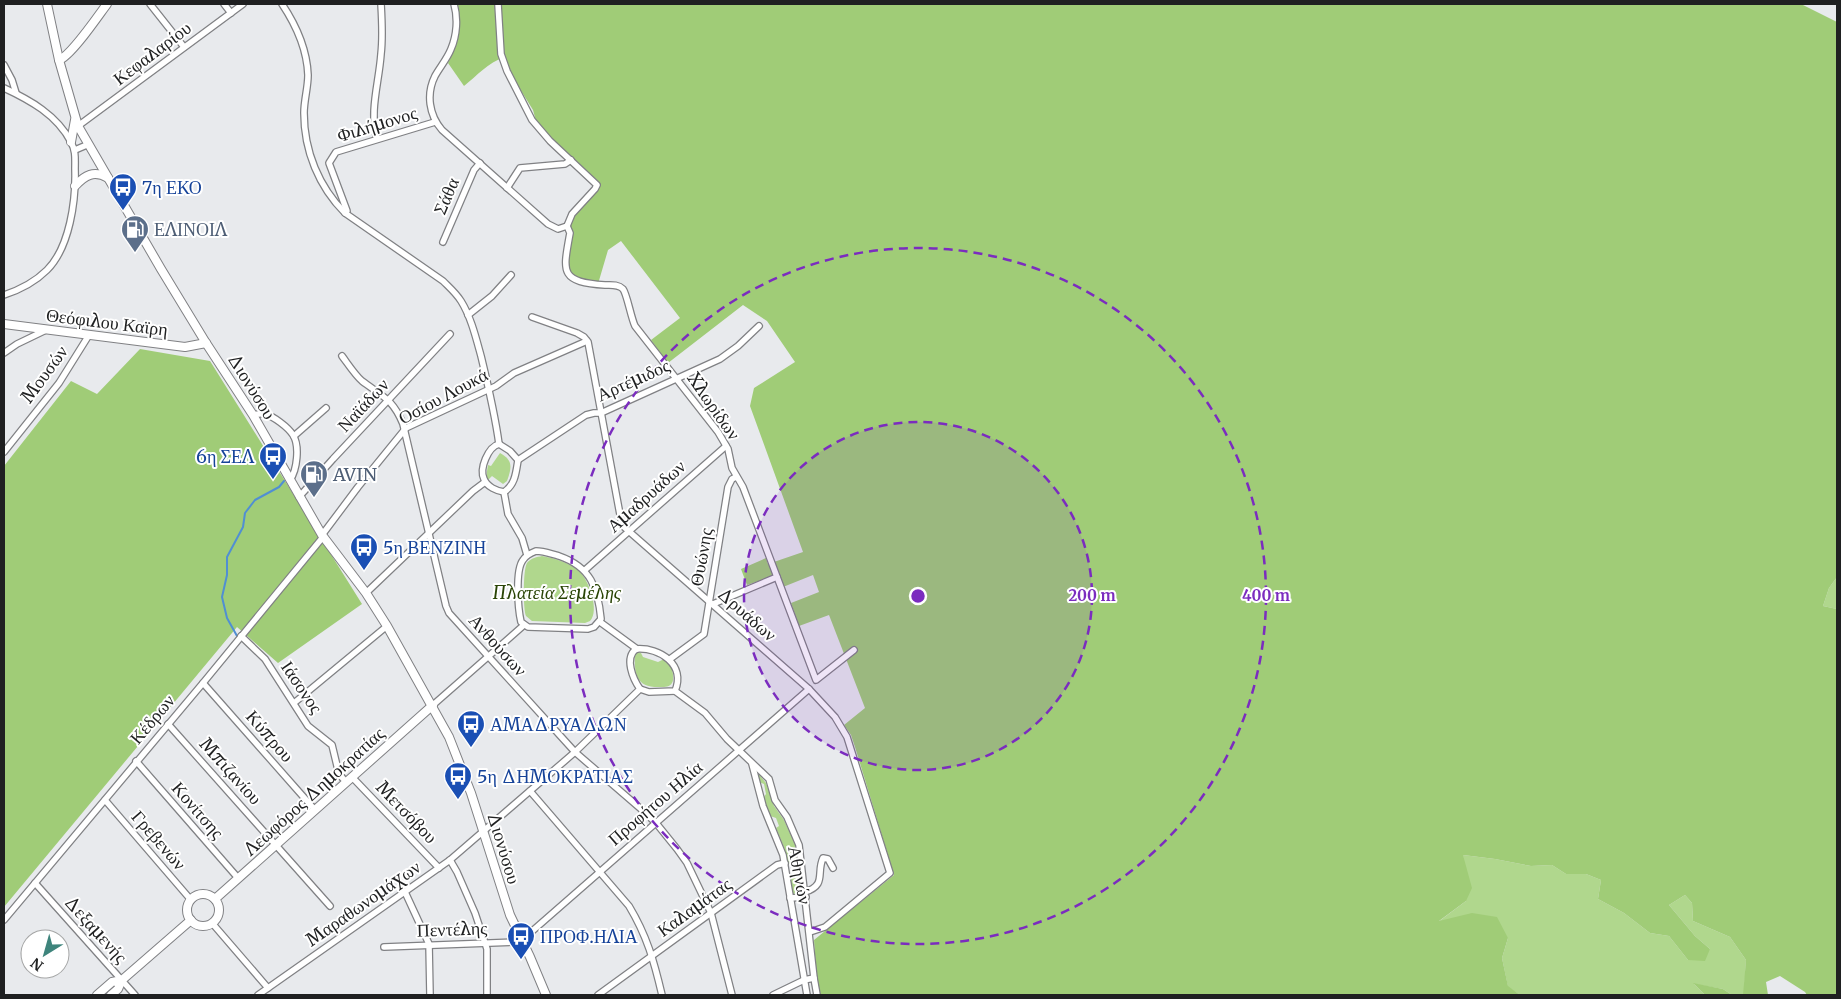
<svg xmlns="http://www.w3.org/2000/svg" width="1841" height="999" viewBox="0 0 1841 999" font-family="Merriweather,serif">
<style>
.green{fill:#b0d78d}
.forest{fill:#a0cc77}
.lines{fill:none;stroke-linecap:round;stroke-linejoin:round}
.stream{stroke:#508fd3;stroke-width:2}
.street-casing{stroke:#808184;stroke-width:8}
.secondary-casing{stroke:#808184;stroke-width:10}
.street{stroke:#fff;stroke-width:5.5}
.secondary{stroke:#fff;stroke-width:8}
.ring{fill:none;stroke:#7b2cbf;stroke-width:2.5;stroke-dasharray:9 6}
.labels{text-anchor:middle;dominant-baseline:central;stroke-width:4;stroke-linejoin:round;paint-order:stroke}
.street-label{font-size:18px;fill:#1f2021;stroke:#fff}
.transit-label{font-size:18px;fill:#164399;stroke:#fff;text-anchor:start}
.service-label{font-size:18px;fill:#4e5e75;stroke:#fff;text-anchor:start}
.park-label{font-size:18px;font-style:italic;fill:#294405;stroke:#fff}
.centre{fill:#7b2cbf;stroke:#fff;stroke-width:2.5}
.ring-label{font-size:15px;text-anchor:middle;font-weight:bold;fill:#7b2cbf;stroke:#fff;stroke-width:4;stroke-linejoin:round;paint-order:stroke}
</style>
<rect width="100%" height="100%" fill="#e8eaed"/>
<g class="green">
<path d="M500,453c13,7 12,14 7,28l-4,3 -11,-8 -4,4 -2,-3 2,-12 3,1z"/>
<path d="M542,556c12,2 28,7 37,15 10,9 21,40 11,50l-5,2 -53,-2 -6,-5c-3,-8 -3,-47 1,-53 4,-5 10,-6 15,-7z"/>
<path d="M1837,577v32l-14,-3 6,-18z"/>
<path d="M638,652l3,1 2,4 15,5 6,-3c2,1 4,2 6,5 2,3 5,15 2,19 -2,4 -7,4 -11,4 -25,1 -27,-12 -26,-34z"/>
<path d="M758,773l8,10 8,23 10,14 11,24 6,49 -8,1 -3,-16 4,-1 -2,-13h-4l-3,-14 -9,-22 3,-2 -3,-8 -6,-2 -7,-18 3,-4 -2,-10 -5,-2z"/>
<path d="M1463,855l32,4 36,7 21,-1 14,9h20l15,6 -3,19 26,14 26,20 19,3 19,24 22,-11 -15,-13 -26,-31 16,-10 7,8 1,18 37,16 16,23 -2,35h-12l-9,-6 -29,-5 11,11h-185l-12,-8 -6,-29 6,-20 -70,-16 28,-21z"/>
</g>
<g class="forest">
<path d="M458,4h1343l36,18v555l-8,11 -6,18 14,3v386h-30l-2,-3 -25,-16 -14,6 2,13h-25l3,-35 -16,-23 -37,-16 -1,-18 -7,-8 -16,10 26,31 15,13 -5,12 -17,-1 -19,-24 -19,-3 -26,-20 -26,-14 3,-19 -15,-6h-20l-14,-9 -21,1 -36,-7 -32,-4 9,33 -6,13 -27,20 33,-8 25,4 11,21 -6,20 6,28 12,9h-701l-2,-10 -3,-45 80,-65 -39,-128 -4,-12 -7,-10 21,-17 -36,-93 -30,11 -8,-23 28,-11 -6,-17 -30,12 -4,-13 -32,11 -6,-16 25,-11 2,6 35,-12 -53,-146 4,-18 41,-26 -28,-41 -24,-16 -75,58 -17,-23 29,-22 -59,-77 -13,9 -10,34 -26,-8 -4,-8 2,-43 5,-12 22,-21 3,-6 -2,-5 -47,-42 -15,-18 -3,-11 -18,-29 -10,-24c-18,6 -27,18 -41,29l-16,-23c10,-20 12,-37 10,-59z"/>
<path d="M140,349l70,12 152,243 -84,59 -41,-36 -233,280v-441l67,-85 26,13z"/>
<path d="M1693,983l30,6 9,6h-27z"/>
</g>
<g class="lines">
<path class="stream" d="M237,636l-10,-18 -5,-21 5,-22v-18l16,-30 2,-14 10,-13 24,-13 5,-6"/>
<g class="street-casing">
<g id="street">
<path d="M150,4l34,43"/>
<path d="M224,4l7,9"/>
<path d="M282,4c14,21 25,45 26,71 0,13 -4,25 -4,38 0,38 15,74 41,100l98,68c7,7 13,12 18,20 10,16 15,37 20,55 7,29 14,58 18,88"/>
<path d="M454,4c4,14 3,31 -3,45 -4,10 -11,18 -16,27 -9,18 -6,39 7,54l106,94 10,5 9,-3"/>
<path d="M498,4l3,50 6,17 25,49 18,21 47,44 -2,4 -23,25 -5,12"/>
<path d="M4,65l8,15 4,13"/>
<path d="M4,88c26,12 53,27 67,54 5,9 4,17 4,27 1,31 -5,78 -28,101 -12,12 -28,20 -43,25"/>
<path d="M78,126l165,-122"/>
<path d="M377,139c-8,-28 2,-56 4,-85 2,-17 1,-33 0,-50"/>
<path d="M75,150l14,-6"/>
<path d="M507,188l13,-20 45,-4 6,-4"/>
<path d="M345,213l2,-2 -18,-48 7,-11 99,-30"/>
<path d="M567,226l3,7c-7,39 -11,49 35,52 6,0 13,-1 18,4 4,5 8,29 12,37l83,106 10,17 4,19 11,19 73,193 38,-30"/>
<path d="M443,242l31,-72 6,-7"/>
<path d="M468,315l24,-19 19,-21"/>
<path d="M532,317l45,16 7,4 4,5 33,178 3,7 185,162 26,28 12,20 43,136 -65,54 -15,5"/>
<path d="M4,353l13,-9 29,-14"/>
<path d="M342,356c6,8 13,19 20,25 20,15 31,18 41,43l43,182 3,7 126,139 66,57 15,14 21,26 10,14 24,50 21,82"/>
<path d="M253,415c4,-1 8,-2 12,-1 8,2 23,13 28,21 7,11 4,35 -3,45"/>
<path d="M294,436l32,-28"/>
<path d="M499,444c-11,3 -20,25 -15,35 3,8 13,12 20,13"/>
<path d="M499,444l11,7 8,9c-2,13 -3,25 -14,32"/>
<path d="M4,452l55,-69 30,-48"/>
<path d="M518,460l68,-45 8,-2h7l119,-54 18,-13 21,-20"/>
<path d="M504,492l4,22 14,24 5,17"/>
<path d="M299,497l34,-38 117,-125"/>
<path d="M322,535l36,-48 48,-59 90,-42 18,-13 73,-32"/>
<path d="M536,551c8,0 15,3 23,5 32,11 39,32 42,63l-7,8 -6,2 -60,-2 -7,-5c-3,-13 -6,-52 2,-62 3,-5 8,-7 13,-9z"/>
<path d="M585,570l141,-124"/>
<path d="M366,593l107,-102 12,-9"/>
<path d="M713,604l64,-27"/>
<path d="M600,622l37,27"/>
<path d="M241,636l24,23 43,67 24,19 7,29 7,8"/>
<path d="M636,649c24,-2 50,16 39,42l-26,1 -9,-3c-7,-10 -16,-31 -4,-40z"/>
<path d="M670,659l34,-25 24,-147 4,-8 4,-2"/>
<path d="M203,683l112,127"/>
<path d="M675,691l30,22 22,26 42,40 6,21 12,17 12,28 15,133 -10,2 -31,15"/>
<path d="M294,703l93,-77"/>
<path d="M433,705l91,-80"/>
<path d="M168,724l162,182"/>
<path d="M136,761l102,117"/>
<path d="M752,764l11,42 20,49 24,140"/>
<path d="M352,777l87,91"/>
<path d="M530,791l99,115c18,30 25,55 33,89"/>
<path d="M105,800l86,100"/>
<path d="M450,860l7,12 18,41 12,36v46"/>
<path d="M35,883l100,112"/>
<path d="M405,892l24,52 1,51"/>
<path d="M805,892c22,-7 11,-19 18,-34l5,1 5,9"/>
<path d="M790,898l16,-1"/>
<path d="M4,920l199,-237 120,-146"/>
<path d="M212,923l56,65"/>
<path d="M384,947l130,-5 16,-9 279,-244"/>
<path d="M814,978l3,17"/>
<path d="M258,995l192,-135 125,-108 65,-63"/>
<path d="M598,995l179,-130 8,-2"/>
</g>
</g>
<g class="secondary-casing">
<g id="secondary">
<path d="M47,4l12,56 19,66 83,143 45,74 47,72 69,120 44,58 21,33 62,111 22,56 39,122 20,42 16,38"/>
<path d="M59,60c12,-4 39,-44 48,-56"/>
<path d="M71,142l4,-22"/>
<path d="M75,186c10,-11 19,-16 33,-8"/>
<path d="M4,324l181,23 21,-4"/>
<circle cx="203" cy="910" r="16"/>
<path d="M215,899l218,-194"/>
<path d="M122,980l69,-60"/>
<path d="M97,995l15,-13 10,-2 -4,9 -7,6"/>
</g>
</g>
<use href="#street" class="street"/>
<use href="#secondary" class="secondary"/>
</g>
<circle cx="918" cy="596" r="174" fill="#7b2cbf" fill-opacity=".12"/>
<g class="ring">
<circle cx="918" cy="596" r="174"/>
<circle cx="918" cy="596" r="348"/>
</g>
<defs>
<g id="bus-pin" transform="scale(1.4375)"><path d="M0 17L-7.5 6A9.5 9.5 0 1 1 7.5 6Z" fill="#1a4fb4" stroke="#fff"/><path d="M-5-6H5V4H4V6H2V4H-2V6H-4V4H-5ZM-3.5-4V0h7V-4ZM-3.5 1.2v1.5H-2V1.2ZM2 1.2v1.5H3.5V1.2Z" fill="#fff"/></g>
<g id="fuel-pin" transform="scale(1.4375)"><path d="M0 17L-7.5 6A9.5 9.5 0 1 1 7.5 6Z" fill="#5c6f8a" stroke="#fff"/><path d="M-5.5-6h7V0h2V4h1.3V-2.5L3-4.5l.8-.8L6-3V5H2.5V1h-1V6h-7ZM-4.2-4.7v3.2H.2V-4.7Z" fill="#fff"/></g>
</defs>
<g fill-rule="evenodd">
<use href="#bus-pin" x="123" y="187"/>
<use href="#fuel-pin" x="135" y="229"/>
<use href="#bus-pin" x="273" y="456"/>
<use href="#fuel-pin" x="314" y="474"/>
<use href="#bus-pin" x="364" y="547"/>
<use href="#bus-pin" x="471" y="724"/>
<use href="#bus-pin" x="458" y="776"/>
<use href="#bus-pin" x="521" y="936"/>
</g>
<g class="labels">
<g class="street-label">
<text transform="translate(152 53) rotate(-37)">Κεφαλαρίου</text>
<text transform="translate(377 124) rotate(-17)">Φιλήμονος</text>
<text transform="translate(446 196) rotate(-67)">Σάθα</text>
<text transform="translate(107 322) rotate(7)">Θεόφιλου Καϊρη</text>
<text transform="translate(44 374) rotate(-54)">Μουσών</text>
<text transform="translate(633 380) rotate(-24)">Αρτέμιδος</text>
<text transform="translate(252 386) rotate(58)">Διονύσου</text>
<text transform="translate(443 396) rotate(-28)">Οσίου Λουκά</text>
<text transform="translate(363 405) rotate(-47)">Ναϊάδων</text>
<text transform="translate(714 406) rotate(55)">Χλωρίδων</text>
<text transform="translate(646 496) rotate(-42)">Αμαδρυάδων</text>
<text transform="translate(701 557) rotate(-80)">Θυώνης</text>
<text transform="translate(747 614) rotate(41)">Δρυάδων</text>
<text transform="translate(498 645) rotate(48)">Ανθούσων</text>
<text transform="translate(302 687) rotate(56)">Ιάσονος</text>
<text transform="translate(152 719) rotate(-50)">Κέδρων</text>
<text transform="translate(270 736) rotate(49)">Κύπρου</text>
<text transform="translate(231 771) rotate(48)">Μπιζανίου</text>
<text transform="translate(314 791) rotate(-42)">Λεωφόρος Δημοκρατίας</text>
<text transform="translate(655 803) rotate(-41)">Προφήτου Ηλία</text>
<text transform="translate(198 810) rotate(49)">Κονίτσης</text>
<text transform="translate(407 812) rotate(46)">Μετσόβου</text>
<text transform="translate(159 840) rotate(49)">Γρεβενών</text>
<text transform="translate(504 848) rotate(73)">Διονύσου</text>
<text transform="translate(800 875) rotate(79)">Αθηνών</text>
<text transform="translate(363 903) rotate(-35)">Μαραθωνομάχων</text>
<text transform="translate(694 907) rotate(-36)">Καλαμάτας</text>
<text transform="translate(96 929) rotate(48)">Δεξαμενής</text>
<text transform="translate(452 929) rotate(-2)">Πεντέλης</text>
</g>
<g class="transit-label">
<text x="142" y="187">7η ΕΚΟ</text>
<text x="254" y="456" text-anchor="end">6η ΣΕΛ</text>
<text x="383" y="547">5η ΒΕΝΖΙΝΗ</text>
<text x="490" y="724">ΑΜΑΔΡΥΑΔΩΝ</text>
<text x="477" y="776">5η ΔΗΜΟΚΡΑΤΙΑΣ</text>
<text x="540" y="936">ΠΡΟΦ.ΗΛΙΑ</text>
</g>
<g class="service-label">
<text x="154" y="229">ΕΛΙΝΟΙΛ</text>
<text x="333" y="474">AVIN</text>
</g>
<g class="park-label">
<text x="557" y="592">Πλατεία Σεμέλης</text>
</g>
</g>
<circle cx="918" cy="596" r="8" class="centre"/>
<g class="ring-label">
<text x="1092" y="601">200 m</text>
<text x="1266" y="601">400 m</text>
</g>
<rect width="1841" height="999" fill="none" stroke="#1f2021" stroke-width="10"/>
<g transform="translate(45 954) rotate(217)"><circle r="24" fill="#ffffff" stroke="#a5a6a6"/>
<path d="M0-4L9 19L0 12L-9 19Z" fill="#3e847c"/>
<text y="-8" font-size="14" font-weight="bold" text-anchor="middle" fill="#1f2021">N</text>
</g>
</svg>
